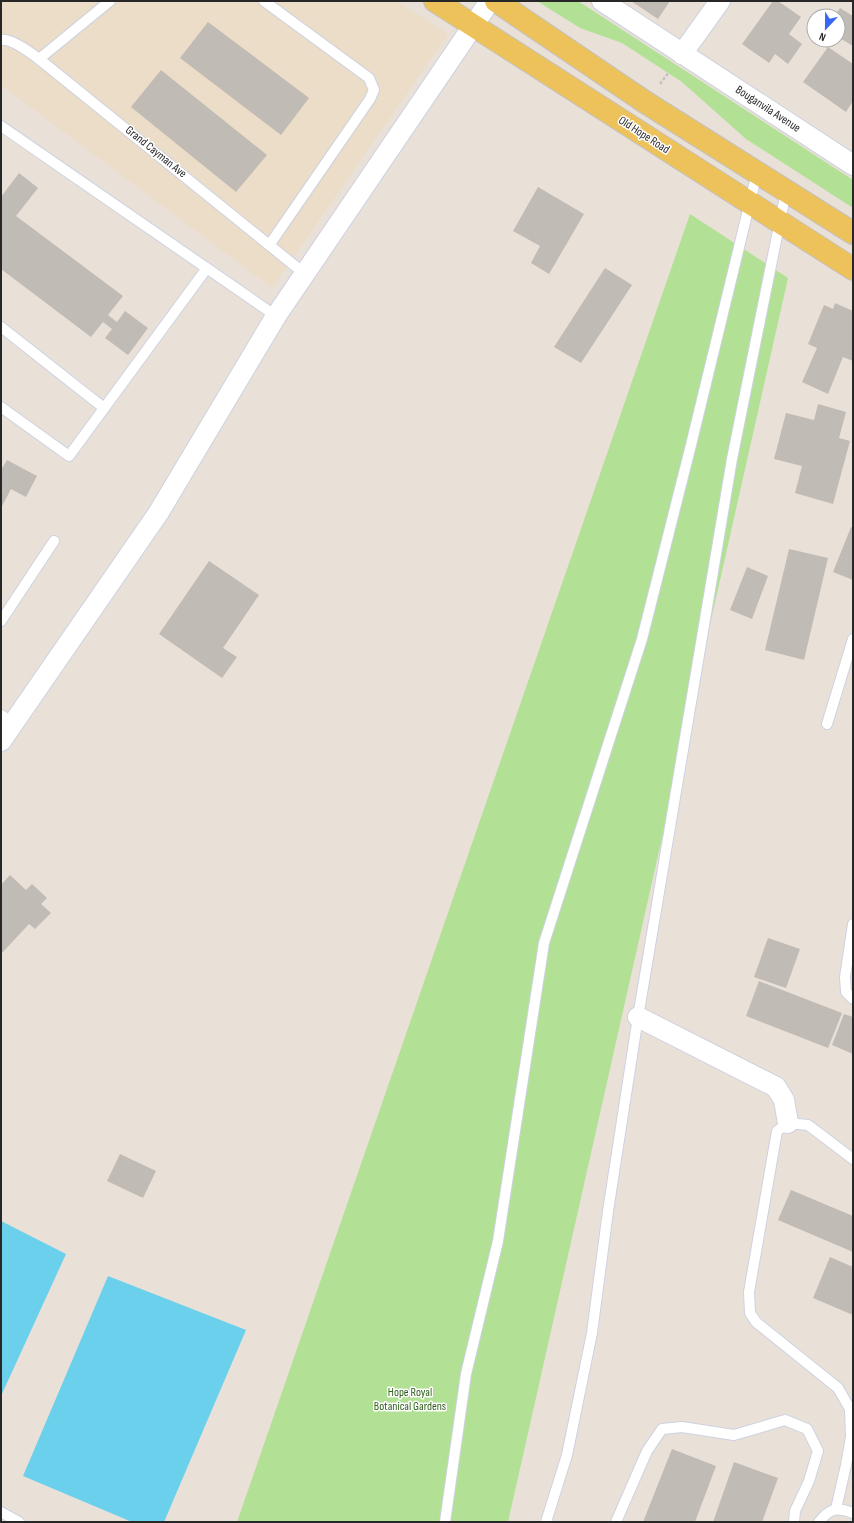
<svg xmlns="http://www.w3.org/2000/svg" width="854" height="1523" viewBox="0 0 854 1523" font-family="'Sofia Sans Condensed',sans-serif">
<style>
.education{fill:#ebddc7}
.green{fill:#b2e094}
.water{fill:#6bd0eb}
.building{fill:#c1bbb5}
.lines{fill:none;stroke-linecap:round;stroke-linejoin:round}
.lane-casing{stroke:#cdd2e0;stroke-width:12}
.street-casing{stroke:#cdd2e0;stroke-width:22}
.primary-casing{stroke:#c3c3c3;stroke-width:24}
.path{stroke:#c3c3c3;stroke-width:2.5;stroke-dasharray:3 2;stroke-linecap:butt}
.lane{stroke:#fff;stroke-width:10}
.street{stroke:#fff;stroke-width:20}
.primary{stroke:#edc25a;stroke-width:22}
.labels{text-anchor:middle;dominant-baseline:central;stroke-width:3;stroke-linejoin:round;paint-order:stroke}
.street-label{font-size:12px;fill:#272727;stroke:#fff}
.park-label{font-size:12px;fill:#2d601a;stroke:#fff}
</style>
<rect width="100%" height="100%" fill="#e9e1d8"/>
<path class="education" d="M1,1h396l51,33 -176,254 -271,-203z"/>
<g class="green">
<path d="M537,1h41l275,179v28l-107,-69 -64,-57 -60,-39 -42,-15z"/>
<path d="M690,214l98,64 -280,1244h-271z"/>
</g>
<g class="water">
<path d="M1,1221l65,33 -65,142z"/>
<path d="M108,1276l138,54 -82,192h-32l-109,-46z"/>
</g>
<g class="building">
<path d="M631,1h39l-12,18z"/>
<path d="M773,1h5l23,16 -12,17 13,10 -14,20 -13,-10 -6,9 -27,-19z"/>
<path d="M840,8l13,8v30l-15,-9v-21h-3z"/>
<path d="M208,22l101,76 -28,37 -101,-77z"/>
<path d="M828,47l25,17v37l-7,11 -43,-30z"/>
<path d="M161,70l106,85 -31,37 -105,-85z"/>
<path d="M19,173l19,15 -22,28 107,80 -15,19 9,7 8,-11 23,17 -20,27 -23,-17 7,-9 -9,-7 -12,15 -90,-68v-72z"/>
<path d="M538,187l46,27 -35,60 -18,-11 9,-17 -27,-15z"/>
<path d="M605,268l27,17 -51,78 -27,-16z"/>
<path d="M835,303l18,8v50l-10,-4 -15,37 -26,-12 15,-34 -9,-4 16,-39 9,4z"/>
<path d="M818,404l28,8 -7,26 11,3 -17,63 -38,-11 7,-27 -28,-7 12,-46 28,7z"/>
<path d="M7,460l30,16 -11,21 -15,-8 -10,19v-38z"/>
<path d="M851,527l2,1v52l-20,-8z"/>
<path d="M789,549l39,9 -24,102 -39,-10z"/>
<path d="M209,561l50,34 -36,53 14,9 -15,21 -63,-44z"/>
<path d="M747,567l21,9 -16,43 -22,-9z"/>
<path d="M10,875l16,15 6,-6 15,14 -6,6 10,9 -16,16 -6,-5 -28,30v-69z"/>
<path d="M768,938l32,11 -14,39 -32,-11z"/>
<path d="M759,981l83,32 -14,35 -82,-32z"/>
<path d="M844,1014l9,3v37l-21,-9z"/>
<path d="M120,1154l36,17 -13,27 -36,-17z"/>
<path d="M791,1190l62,26v36l-75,-32z"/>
<path d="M830,1257l23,10v48l-40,-17z"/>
<path d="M672,1449l44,17 -21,56h-52z"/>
<path d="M734,1462l44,16 -16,44h-49z"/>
</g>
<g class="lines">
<g class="lane-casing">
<g id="lane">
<path d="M264,1l105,77 5,12 -4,9 -100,145"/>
<path d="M1,40c10,-2 30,13 38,19l266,215"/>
<path d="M39,59l71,-58"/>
<path d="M1,126l275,190"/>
<path d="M1,327l103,81"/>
<path d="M1,407l68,49 138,-188"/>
<path d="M1,621l53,-80"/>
<path d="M1,715l12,8"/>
<path d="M827,724l26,-85"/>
<path d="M853,924l-8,53 1,15 7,7"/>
<path d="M836,1509l10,-44 5,-28 -1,-28 -12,-21 -82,-66 -6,-9 -1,-21 28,-161 11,-8 20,2 45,34"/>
<path d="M1,1512l18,10"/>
<path d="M445,1522l21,-148 32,-133 46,-298 98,-304 49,-194 66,-272"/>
<path d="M546,1522l21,-67 25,-122 16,-122 30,-194 94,-558 54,-268"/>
<path d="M616,1522l31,-71 15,-22 20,-2 52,8 51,-15 22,9 11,22 -9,30 -14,30 -1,11"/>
<path d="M819,1522c11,-14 17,-15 34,-9"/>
</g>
</g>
<g class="street-casing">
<g id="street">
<path d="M602,1l251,164"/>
<path d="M682,54l38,-53"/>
<path d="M1,741l158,-229 117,-196 214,-315"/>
<path d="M638,1017l138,70 8,13 4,23"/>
</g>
</g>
<g class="primary-casing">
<g id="primary">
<path d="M435,1l418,268"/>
<path d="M496,1l149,101 208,131"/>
</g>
</g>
<path class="path" d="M660,84l9,-12"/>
<use href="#lane" class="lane"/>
<use href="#street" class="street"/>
<use href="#primary" class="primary"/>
</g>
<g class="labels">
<g class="street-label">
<text transform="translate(768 109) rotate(33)">Bouganvila Avenue</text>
<text transform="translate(644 135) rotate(33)">Old Hope Road</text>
<text transform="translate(156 152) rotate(39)">Grand Cayman Ave</text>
</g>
<g class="park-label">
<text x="410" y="1392">Hope Royal<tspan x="410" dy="14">Botanical Gardens</tspan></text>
</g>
</g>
<rect width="854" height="1523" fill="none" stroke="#272727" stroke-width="4"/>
<g transform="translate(826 28) rotate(202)"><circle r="19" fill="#ffffff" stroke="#a9a9a9"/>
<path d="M0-3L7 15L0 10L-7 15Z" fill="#3967f5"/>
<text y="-6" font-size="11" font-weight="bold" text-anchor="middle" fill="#272727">N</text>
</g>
</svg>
